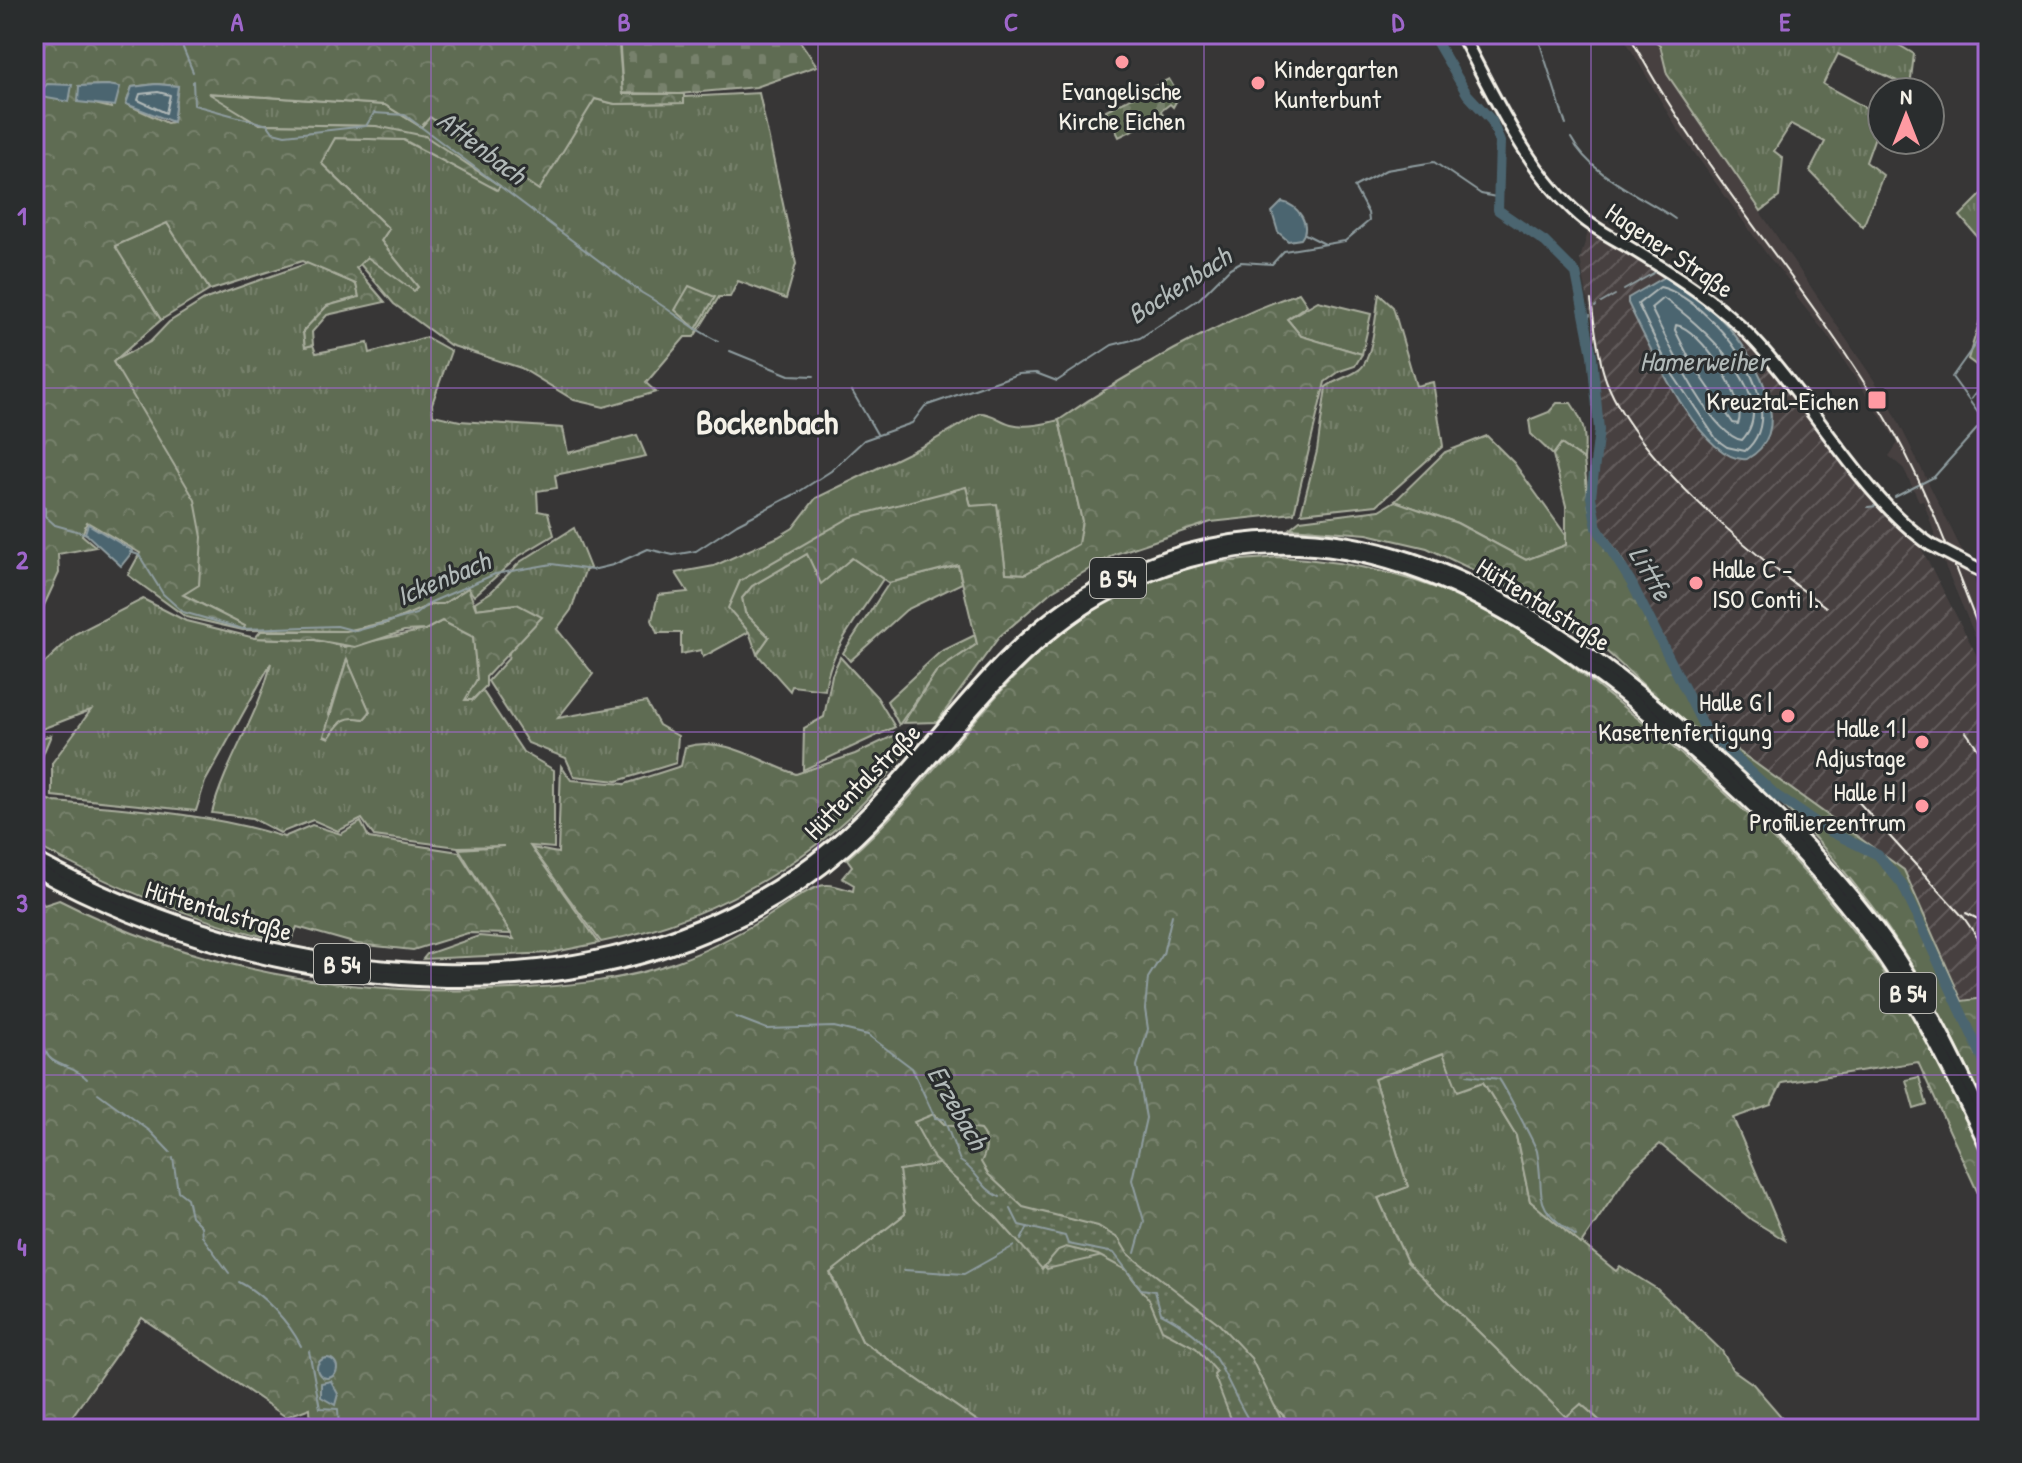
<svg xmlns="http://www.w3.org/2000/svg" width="2022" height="1463" viewBox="0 0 2022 1463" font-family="'Patrick Hand',sans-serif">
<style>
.built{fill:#474040}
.industrial{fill:url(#industrial-furrows)}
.grass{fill:url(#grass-tufts);stroke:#aaae9e;stroke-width:2;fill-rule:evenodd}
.forest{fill:url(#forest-crowns);stroke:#aaae9e;stroke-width:2;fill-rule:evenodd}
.cemetery{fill:url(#cemetery-stones);stroke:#aaae9e;stroke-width:2}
.park{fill:url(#park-dots);stroke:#aaae9e;stroke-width:2}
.garden{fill:#5f6c53;stroke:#aaae9e;stroke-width:2}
.water{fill:#4c6570;stroke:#8f9da0;stroke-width:2}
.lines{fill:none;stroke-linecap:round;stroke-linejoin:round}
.shore{stroke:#b1b9b8;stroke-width:2}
.stream{stroke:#8f9da0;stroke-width:2}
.river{stroke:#4c6570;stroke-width:10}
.primary-casing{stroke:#f4f1e8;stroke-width:16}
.highway-casing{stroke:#f4f1e8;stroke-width:18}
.primary{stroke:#2a2d2e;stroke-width:10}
.highway{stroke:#2a2d2e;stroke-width:12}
.rail{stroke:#f4f1e8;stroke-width:2}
.primary-bridge-casing{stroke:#f4f1e8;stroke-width:16;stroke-linecap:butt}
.primary-bridge{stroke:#2a2d2e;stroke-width:10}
.grid{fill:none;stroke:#9f67cb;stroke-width:2;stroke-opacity:0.55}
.poi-dot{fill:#ff9aa2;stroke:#2a2d2e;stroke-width:3}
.labels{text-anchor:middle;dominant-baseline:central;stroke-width:6;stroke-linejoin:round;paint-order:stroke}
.shield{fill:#2a2d2e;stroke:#b7b6b0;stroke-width:2}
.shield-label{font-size:24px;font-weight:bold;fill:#f4f1e8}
.poi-label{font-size:26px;fill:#f4f1e8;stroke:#2a2d2e;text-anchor:end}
.street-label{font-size:26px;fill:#f4f1e8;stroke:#2a2d2e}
.water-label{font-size:28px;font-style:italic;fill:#b1b9b8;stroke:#2a2d2e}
.district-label{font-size:34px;font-weight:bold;fill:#f4f1e8;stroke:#2a2d2e}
.neatline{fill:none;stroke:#9f67cb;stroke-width:3}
.grid-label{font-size:26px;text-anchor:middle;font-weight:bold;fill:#9f67cb}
</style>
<defs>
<pattern id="industrial-furrows" width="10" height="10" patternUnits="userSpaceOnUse" patternTransform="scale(2)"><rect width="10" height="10" fill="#474040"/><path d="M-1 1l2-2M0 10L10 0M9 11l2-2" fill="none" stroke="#625c5c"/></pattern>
<pattern id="grass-tufts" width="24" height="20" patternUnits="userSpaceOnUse" patternTransform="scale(2)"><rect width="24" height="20" fill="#5f6c53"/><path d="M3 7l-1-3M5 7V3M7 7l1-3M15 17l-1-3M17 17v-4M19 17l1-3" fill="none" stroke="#77816c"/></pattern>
<pattern id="forest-crowns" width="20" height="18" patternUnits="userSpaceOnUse" patternTransform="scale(2)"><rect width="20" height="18" fill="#5f6c53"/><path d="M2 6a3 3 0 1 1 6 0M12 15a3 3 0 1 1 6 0" fill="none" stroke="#77816c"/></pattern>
<pattern id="cemetery-stones" width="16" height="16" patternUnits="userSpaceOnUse" patternTransform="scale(2)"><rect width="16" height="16" fill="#5f6c53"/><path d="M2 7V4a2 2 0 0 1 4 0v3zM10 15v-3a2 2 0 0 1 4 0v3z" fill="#77816c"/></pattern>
<pattern id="park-dots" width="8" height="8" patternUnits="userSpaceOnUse" patternTransform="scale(2)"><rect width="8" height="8" fill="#5f6c53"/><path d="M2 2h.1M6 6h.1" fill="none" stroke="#77816c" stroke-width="1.8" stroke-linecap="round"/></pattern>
</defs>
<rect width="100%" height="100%" fill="#373636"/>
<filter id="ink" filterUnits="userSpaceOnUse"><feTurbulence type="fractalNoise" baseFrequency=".0125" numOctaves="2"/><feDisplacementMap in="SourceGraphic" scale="16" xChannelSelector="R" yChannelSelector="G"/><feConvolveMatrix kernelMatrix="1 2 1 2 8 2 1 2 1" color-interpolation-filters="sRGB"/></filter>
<g filter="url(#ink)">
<path class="built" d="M1622,34h25l13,11 7,29 221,327 83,168 17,53v44l-42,-98 -23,-68 -4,1 -15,-32 -15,-13 9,-13 -71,-108 -33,-41 2,-5 -28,-33 -92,-129z"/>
<path class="industrial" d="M1588,232l32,13 52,33 61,48 184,214 71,137v338l-4,-17 -22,3 -58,-131 -195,-140 -103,-189 -15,-39 9,-138 -20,-105z"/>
<g class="grass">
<path d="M1647,34h233l34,20 -4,33 -72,-33 -15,30 59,33 -16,45 17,13 -20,52 -53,-56 15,-29 -34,-18 -17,27 9,7 -4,39 -18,14 -94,-137 -7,-29z"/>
<path d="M206,93l179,12 36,22 9,-10 81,57 84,-75 20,5 69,-1v-6l75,-4 37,171 -10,35 -48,-18 -8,16h-11l-25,40h-9l-39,46 10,9 -52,15 -30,-7 -53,-32 -71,-23 -56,-41 -34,-40 8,-7 46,33 4,-3 -37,-46 8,-12 -69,-67 15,-24 68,2 94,49 2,-3 -123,-60 -117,-2z"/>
<path d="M1988,188v186l-20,-15 16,-52 -4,-67 -20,-24z"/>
<path d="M167,223l43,67 -49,30 -47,-74z"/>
<path d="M308,263l48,21 3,13 -32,9 -24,25 2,16 8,-2 3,8 52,-10 2,10 56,-16 25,14 -19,53 1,11 27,6 103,7 5,25 69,-18 9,21 -91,19 2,13 -20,3 1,20 10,2 6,22 -35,21 -45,40 -6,-8 -25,16h-11l-33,15 -53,12 -103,-1 1,-4 -62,-32 -69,-233 37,-19 19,-20 37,-23z"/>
<path d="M1379,294l14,13 23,79 17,-4 10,64 -66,59 -76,8 16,-62 9,-64c11,-8 26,-11 34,-18 13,-10 16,-58 19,-75z"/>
<path d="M1318,301l53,13 -9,40 -61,-18 -14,-17z"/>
<path d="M1557,403h14c14,20 15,32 13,57l-23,-16 -8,11 -22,-21 -2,-14 20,-8z"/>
<path d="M980,413c13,0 19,8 31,11 16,4 33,0 48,-4l23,101 -3,23 -54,30 -19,-1 -9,-68 -26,1 -5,-19 -226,94 -11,27 20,24 -46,25 -2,-7 -20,4v-21h-24l-5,-13 6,-25 30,-3 -12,-19 38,-7 64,-29 15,-9 23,-30 113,-55z"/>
<path d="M1487,436l27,27 51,71 3,-2 -2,13 -40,15 -69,-37 -62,-22 50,-49z"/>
<path d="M574,528l16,40 -5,3 -14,39 -14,19 36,45 -35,44 88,-16 13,23 19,11 -2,27 -59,18 -43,-5 -8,-18 -38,-15 -40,-62 20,-22 9,-55 -41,5 -1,-7 16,-10 29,-30z"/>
<path d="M807,554l45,4 31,21c-22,34 -54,71 -58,111l-33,-4 -2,5 -33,-37 12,-17 -24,-24 -3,-15 10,-12z"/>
<path d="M958,565l4,18 -56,27 -56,51 -7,-8 46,-70z"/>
<path d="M143,599l43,22 69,17 60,2 29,7 81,-17 17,-9 31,15 4,43 -4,21 9,-10 41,62 31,18v78l-24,-2 69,97 -49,10 -127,6 4,-5 52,-18 35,3 -55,-90 45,-3 -46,1 -84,-11 -12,-17 -24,12 -25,-11 -33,13 -28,-15 -40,-5c14,-53 48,-100 59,-150l-66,119 -9,29 -144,-15v-33l39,-53 -57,22v-59l41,-39zM347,660l23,52 -6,7c-15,-3 -21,-3 -30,10l-5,-15z"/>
<path d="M975,635l2,9 -41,28 -37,53 -12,-24 53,-49z"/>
<path d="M840,657l37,40 18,30 -92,43 1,-42 20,-11 8,-42z"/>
<path d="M1444,1053l39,29 33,54 14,65 86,70 4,-5 37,23 31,29 34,33 10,18 21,15 39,45h-31l-7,-8 -9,8h-136l-28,-25 -14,14 -160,-156 -29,-64 30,-11 -34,-108z"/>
<path d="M944,1163l170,90 84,71 98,105h-307l-127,-88 -32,-69 75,-58 -7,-44z"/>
</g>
<g class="forest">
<path d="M34,34h584l5,60h61v9l-69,1 -20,-5 -56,91 -109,-73 -9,10 -36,-22 -177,-12 51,31 117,2 49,10 75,50 -3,4 -93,-50 -69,-2 -14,25 68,66 -8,12 37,46 -4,4 -47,-34 -11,11 29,34 -58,13 -15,17 1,13 -8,2 -2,-16 24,-25 32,-9 -3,-13 -54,-23 -92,29 -43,-67 -52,23 46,74 -48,42 82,138 7,37 -3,48 -16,10 62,31 -2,4 -57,-13 -58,-42 12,-22 -53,-31 -5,13 14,12 -38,7 1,19 -25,54zM156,84l22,2 -5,36 -6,1 -41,-19 6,-17zM108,85l3,23 -16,-4 -16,-18z"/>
<path d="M1299,293l8,12 -20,14 14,17 61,18 -7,12 -15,5 -15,11 -31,131 -83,9 -96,32 -63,37 -53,46 -62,85 -34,1 33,-51 41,-28 -19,-79 -69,18 -37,-25 -31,26 -14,-30 -55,32 -10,12 3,15 24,24 -12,17 -8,-22 -21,-24 12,-27 111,-64 115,-30 5,19 26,-2 9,69 19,1 53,-30 4,-23 -23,-101c70,-48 159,-99 240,-127z"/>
<path d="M1561,444l23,16 5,49 35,54 31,73 53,92 -14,3 -89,-81 -81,-56 -97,-46 -60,-14 -77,-6 10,-8 80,-10 15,-9 62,22 69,37 40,-15v-39l-13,-51z"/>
<path d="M1280,557c74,4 142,20 209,54 46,23 87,59 128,91 130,102 227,196 311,340 21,37 46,78 59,119 5,15 1,38 1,54l-70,-153 -136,21 -11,22 -38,13 52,122 -33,-20 -92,-76 -28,25 -51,75 -51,-43 -14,-65 -33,-54 -25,9 -15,-38 -69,26 34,108 -30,11 29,64 159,155 15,-13 28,25h-313l-98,-105 -83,-71 -68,16 -103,-106 -45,7 6,44 -75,59 32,68 127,88h-678l-1,-21 -24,9 -144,-99 -79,111h-29v-547l5,3 -2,11 7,9 15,-5c141,72 295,97 453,89 55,-3 113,-8 166,-28 31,-11 64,-29 92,-46 15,-9 31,-22 47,-28 12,-5 24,1 36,4l1,-6 -12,-7 10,-12 -5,-7c116,-100 170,-234 325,-287 35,-11 72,-12 108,-15z"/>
<path d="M468,588l8,21 41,-5 25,13 -56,60v9l-14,14h-7l12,-21 -4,-42 -31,-16 -17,9 -21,1 -49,16 -40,-7 -60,-2 6,-7h85l39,-7 47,-20h11z"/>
<path d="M347,659l23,53 -6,7c-21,-4 -24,3 -35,19l-5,-2z"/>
<path d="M1709,730l195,140 58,131 22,-3 4,17v96c-35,-76 -76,-156 -129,-221 -45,-58 -99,-108 -150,-160z"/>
<path d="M51,735l-15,36v25l19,6c78,7 153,11 229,35l28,-12 29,9 20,-12 8,16 90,14 52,82 -43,-1 -55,17 -56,-6 -60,-17 -7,16c-93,-21 -174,-53 -256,-99v-104z"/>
<path d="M893,736h23c-69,109 -190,181 -315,206l-69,-94 26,5 3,-87 10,14 54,4 56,-18 4,-19c39,-12 75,15 111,27l59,-20z"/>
</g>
<g class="cemetery">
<path d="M619,34h176l22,32 -61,21 -77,7 -56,-1z"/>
<path d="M1169,79l10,17 -6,11 -3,-3 -9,7 2,4 -44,22 -13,-27z"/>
</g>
<g class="park">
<path d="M689,286l26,11 -19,32 -21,-19z"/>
<path d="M934,1114l11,11 35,5c9,10 7,21 1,32l7,12 35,33 75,19 21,13 9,15 89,68 34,36 35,71h-51l-21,-54 3,-3 -21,-24 -34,-18 -12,-29 -24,-31 -28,-15 -32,-8 -8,3 -16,19 -45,-51 -63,-59 -20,-37z"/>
</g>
<path class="garden" d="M1919,1077l8,28 -13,4 -8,-29z"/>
<g class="water">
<path d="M47,84l25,1 -3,17 -28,-5 -1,-5z"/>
<path d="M156,84l22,2 -5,36 -47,-18 6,-17z"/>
<path d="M108,85l12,2 -5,19 -37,-4 1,-16z"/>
<path d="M1282,202c16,3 30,23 19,37l-13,2 -10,-9 -6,-20z"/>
<path d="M1664,277c23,16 49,31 67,53 26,31 66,101 16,129 -46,6 -101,-120 -119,-156v-5z"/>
<path d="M88,524l45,27 -12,15 -36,-33z"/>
<circle cx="327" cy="1368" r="10"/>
<path d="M331,1381l7,13 -3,11 -14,-8v-14z"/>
</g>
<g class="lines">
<g class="shore">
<path d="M158,92l12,3 -4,18 -28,-13 2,-6z"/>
<path d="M1660,287c49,11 138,120 85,164l-18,-4 -10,-7 -46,-68 -33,-68z"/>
<path d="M1663,298c34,23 120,98 79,142 -31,-4 -77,-104 -91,-132z"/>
<path d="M1676,325c24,3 73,76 62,99l-5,-1 -43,-63 -15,-30z"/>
</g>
<g class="stream">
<path d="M182,34l1,14 10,24"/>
<path d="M1537,34l29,91"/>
<path d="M193,81l1,24 74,20 5,7 12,3 81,-9 8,-13 31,2 237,178c27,15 48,35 76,48"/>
<path d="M1571,138c21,39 70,57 104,81"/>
<path d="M1305,234l20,10"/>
<path d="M1666,266l24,-8 2,-5"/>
<path d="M1624,290l33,-19"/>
<path d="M1601,303l14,-8"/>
<path d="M1595,307l1,-1"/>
<path d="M1586,323l4,-8"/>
<path d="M730,351l59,24 25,1"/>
<path d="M852,391l25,43"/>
<path d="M1971,399l17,-21"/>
<path d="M1984,421l4,-10"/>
<path d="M1895,497l39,-20 50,-56 -32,-44 27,-38 6,-32 -5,-61 8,-13"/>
<path d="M34,503l11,5v8l10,9 32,9"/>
<path d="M1868,507l9,-1"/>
<path d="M130,552l9,3 24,39 20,18 60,17 94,-3 19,5 60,-17 13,-11 66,-29 57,-10 40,6 21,-5 35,-16 25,6 23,-4 41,-27 60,-31 34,-22 33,-31 48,-17 13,-17 93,-32 18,-1 21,8 55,-36 28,-7 59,-39 31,-31 11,-6 31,2 12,-13 61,-10 24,-20 -1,-8 -14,-26 32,-17 48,-8 47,32 15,3"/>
<path d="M736,1017l31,12 67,-2 34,8 44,33 23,50 9,1 16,42c18,10 20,27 40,36"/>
<path d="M39,1032c3,6 6,21 10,25 9,10 27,10 38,22"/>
<path d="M1467,1075l32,4c5,6 37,68 38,72 9,49 -8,52 39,85"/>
<path d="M98,1093l52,38 20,21"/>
<path d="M173,1158l5,33 9,7 4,18 10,10 1,10 27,37"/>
<path d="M1011,1209l8,16 46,11 3,8 46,9 27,36 14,2 6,22c63,32 59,63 93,116"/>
<path d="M1021,1240l7,-13"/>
<path d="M1135,1253l9,-32 -12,-41 14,-62 -9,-52 11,-37 -3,-20 3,-31 15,-24 9,-39"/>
<path d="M904,1270l60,4 50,-28"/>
<path d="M239,1282c24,12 50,40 62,64"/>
<path d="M309,1351l11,57 18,1 1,20"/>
</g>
<path class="river" d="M1432,34l35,60 25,27 8,21 -2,68 47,32 31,31 16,82 7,75 -8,67 6,31 34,54 74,147 72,67 52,35 49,24 24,29 86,186"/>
<g class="primary-casing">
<g id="primary">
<path d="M1461,34c34,63 64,134 119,182 17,15 38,24 57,36 41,25 82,51 116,87 58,61 111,161 178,206"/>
<path d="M1973,567l15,7"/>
</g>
</g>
<g class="highway-casing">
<g id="highway">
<path d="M34,859c237,130 577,173 799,-13 94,-79 153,-197 263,-257 223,-123 421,-3 592,145 72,62 142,129 197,206 42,59 72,124 103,189"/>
<path d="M34,869c238,132 593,171 811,-21 89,-79 150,-190 255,-250 215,-123 407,-4 573,136 76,63 149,134 206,215 44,63 76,131 109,199"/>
</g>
</g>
<use href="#primary" class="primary"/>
<use href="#highway" class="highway"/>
<g class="rail">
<path d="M1629,34c70,135 176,248 254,379 45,74 73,159 105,239"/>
<path d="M1591,300c3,22 6,45 11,67 21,84 155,191 224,240"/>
<path d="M1966,732l22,31"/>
<path d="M1854,797l110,121 24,35"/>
<path d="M1966,913l22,11"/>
</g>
<g class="primary-bridge-casing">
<path id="primary-bridge" d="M1931,545l42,22"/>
</g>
<use href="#primary-bridge" class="primary-bridge"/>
</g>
</g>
<path class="grid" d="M431,34v1395M818,34v1395M1204,34v1395M1591,34v1395M34,388h1954M34,732h1954M34,1075h1954"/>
<g class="poi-dot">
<circle cx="1122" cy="62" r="8"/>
<circle cx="1258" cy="83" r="8"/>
<rect x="1867" y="390" width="20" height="20" rx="4"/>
<circle cx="1696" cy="583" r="8"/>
<circle cx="1788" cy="716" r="8"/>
<circle cx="1922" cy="742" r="8"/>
<circle cx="1922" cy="806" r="8"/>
</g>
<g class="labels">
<g class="shield">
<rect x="1090" y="558" width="56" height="40" rx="6"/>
<rect x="314" y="944" width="56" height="40" rx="6"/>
<rect x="1880" y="973" width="56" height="40" rx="6"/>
</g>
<g class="shield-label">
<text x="1118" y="578">B 54</text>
<text x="342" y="964">B 54</text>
<text x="1908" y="993">B 54</text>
</g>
<g class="poi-label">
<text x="1274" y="68" text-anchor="start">Kindergarten<tspan x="1274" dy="30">Kunterbunt</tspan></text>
<text x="1122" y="90" text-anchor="middle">Evangelische<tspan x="1122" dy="30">Kirche Eichen</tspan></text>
<text x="1859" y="400">Kreuztal-Eichen</text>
<text x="1712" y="568" text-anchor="start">Halle C -<tspan x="1712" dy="30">ISO Conti I.</tspan></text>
<text x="1772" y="701">Halle G |<tspan x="1772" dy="30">Kasettenfertigung</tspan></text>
<text x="1906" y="727">Halle 1 |<tspan x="1906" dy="30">Adjustage</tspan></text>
<text x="1906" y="791">Halle H |<tspan x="1906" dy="30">Profilierzentrum</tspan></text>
</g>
<g class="street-label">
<text transform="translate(1670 250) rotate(34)">Hagener Straße</text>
<text transform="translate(1544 604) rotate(32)">Hüttentalstraße</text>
<text transform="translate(862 781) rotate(-45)">Hüttentalstraße</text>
<text transform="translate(219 910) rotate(17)">Hüttentalstraße</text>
</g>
<g class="water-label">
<text transform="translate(482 147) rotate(37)">Attenbach</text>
<text transform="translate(1179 285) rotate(-33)">Bockenbach</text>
<text x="1704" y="361">Hamerweiher</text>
<text transform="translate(1651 573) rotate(60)">Littfe</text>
<text transform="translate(443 578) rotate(-23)">Ickenbach</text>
<text transform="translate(958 1107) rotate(60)">Erzebach</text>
</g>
<g class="district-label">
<text x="767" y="422">Bockenbach</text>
</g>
</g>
<rect width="2022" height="1463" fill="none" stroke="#2a2d2e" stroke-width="88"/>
<g transform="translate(1906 116)"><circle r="38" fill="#2a2d2e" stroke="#7b7b78" stroke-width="2"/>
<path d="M0-6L14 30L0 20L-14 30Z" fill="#ff9aa2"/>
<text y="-12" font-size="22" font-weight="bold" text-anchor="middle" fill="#f4f1e8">N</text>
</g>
<rect x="44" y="44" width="1934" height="1375" class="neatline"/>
<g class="grid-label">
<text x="237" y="31">A</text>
<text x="624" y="31">B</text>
<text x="1011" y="31">C</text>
<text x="1398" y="31">D</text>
<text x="1785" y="31">E</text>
<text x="22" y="225">1</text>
<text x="22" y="569">2</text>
<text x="22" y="912">3</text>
<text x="22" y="1256">4</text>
</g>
</svg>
